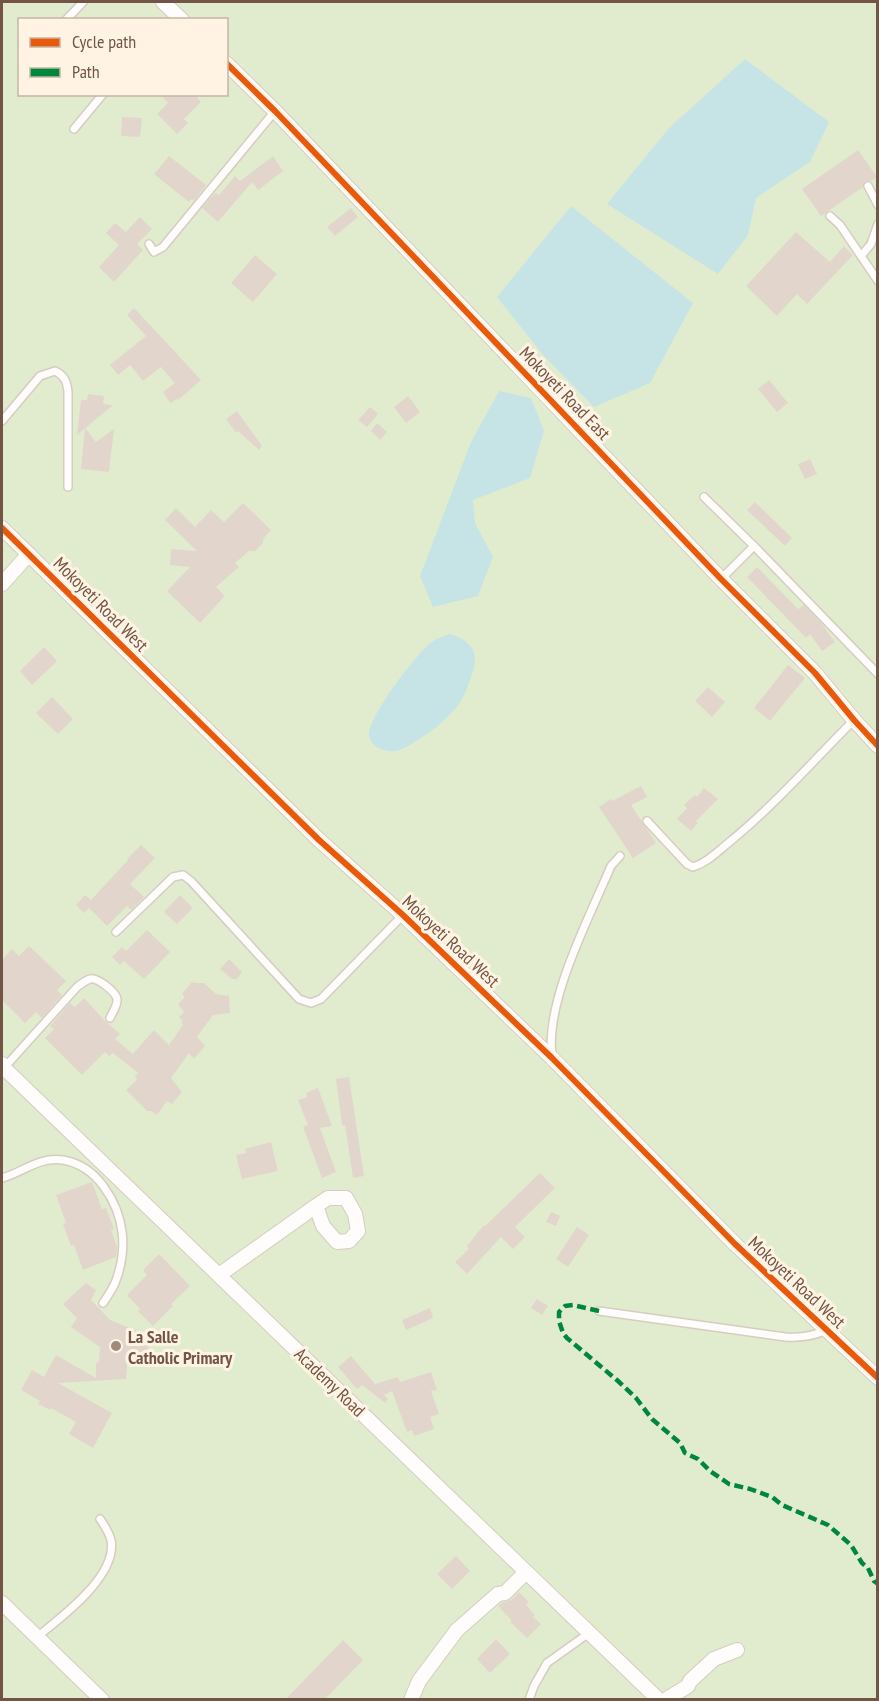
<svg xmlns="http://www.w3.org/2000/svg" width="879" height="1701" viewBox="0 0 879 1701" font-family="'PT Sans Narrow',sans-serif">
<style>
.green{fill:#e1ecce;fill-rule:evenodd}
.water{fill:#c6e4e5}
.building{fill:#e2d6cc}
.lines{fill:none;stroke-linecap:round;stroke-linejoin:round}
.service-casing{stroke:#d7ccc2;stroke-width:10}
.minor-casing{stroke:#d7ccc2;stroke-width:16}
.service{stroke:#fefdfb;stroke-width:7}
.minor{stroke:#fefdfb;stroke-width:14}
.quiet{stroke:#00873e;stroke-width:4.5;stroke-dasharray:9 4.5;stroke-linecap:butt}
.cycleway-casing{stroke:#fff4e4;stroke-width:10}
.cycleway{stroke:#e8590c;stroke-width:6}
.poi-dot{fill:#a08b7d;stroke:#fff4e4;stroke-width:2}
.labels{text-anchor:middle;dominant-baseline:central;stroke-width:6;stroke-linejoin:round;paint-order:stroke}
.street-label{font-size:18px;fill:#725545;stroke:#fff4e4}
.poi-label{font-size:18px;font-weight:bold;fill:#725545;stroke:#fff4e4;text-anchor:start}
</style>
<rect width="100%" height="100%" fill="#f6efe4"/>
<path class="green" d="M2,2h875v1697h-875zM20,20h206v74h-206z"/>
<g class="water">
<path d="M745,59l84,63 -19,40 -54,36 -8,37 -30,39 -111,-70 62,-76z"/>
<path d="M571,206l122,97 -43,80 -56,24 -51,-52 -46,-58z"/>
<path d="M499,391l32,7 13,33 -14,47 -57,22 2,23 18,34 -15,39 -45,11 -13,-31 51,-134z"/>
<path d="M450,634c29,9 29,25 19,49 -3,9 -7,17 -13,25 -13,15 -29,27 -46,37 -8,5 -17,8 -26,5 -8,-2 -14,-7 -15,-15 -1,-18 49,-84 64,-94 5,-3 12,-5 17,-7z"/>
</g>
<g class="building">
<path d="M160,94h34l7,8 -17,17 4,4 -11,11 -20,-20 11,-11z"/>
<path d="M122,117l20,1 -2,19 -19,-1z"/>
<path d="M858,150l19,27 -6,4h-6l-2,6 -42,29 -19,-27z"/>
<path d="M169,156l37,29 -12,16 -3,-2 -2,3 -35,-28z"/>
<path d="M273,156l10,15 -25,19 -6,-8 -34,40 -16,-14 13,-15 4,2 16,-19 5,5z"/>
<path d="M351,208l7,9 -23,19 -8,-9z"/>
<path d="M140,217l12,12 -15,15 6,6 -29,32 -15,-15 20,-22 -13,-12 9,-10 11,9z"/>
<path d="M796,232l34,30 14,-16 9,9 -46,49 -10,-10 -20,22 -31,-30z"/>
<path d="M255,255l22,19 -24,28 -22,-19z"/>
<path d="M134,308l67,72 -23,20 -1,-1 -7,4 -7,-11 12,-9 -14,-16 -18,14 -13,-16 -12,10 -8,-10 36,-29 -19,-21z"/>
<path d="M769,380l19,23 -11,9 -19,-23z"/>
<path d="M88,394l16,2 -1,8 10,1 -36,30 4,-35h6z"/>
<path d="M408,396l12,16 -14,11 -12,-16z"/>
<path d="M370,407l8,7 -11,13 -9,-7z"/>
<path d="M237,411l25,35 -3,4 -21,-19 -2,2 -10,-14z"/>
<path d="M377,423l10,9 -7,8 -9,-9z"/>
<path d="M85,428l11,14 18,-13 -5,43 -28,-3z"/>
<path d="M810,459l7,15 -12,5 -7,-15z"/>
<path d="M755,502l37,36 -7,8 -38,-36z"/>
<path d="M243,503l28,27 -8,9v4l-8,8h-6l-14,12 4,4 -23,20 9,9 -25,27 -33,-32 23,-24 -20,-2 1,-16 26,2 -32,-31 11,-12 19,19 16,-17 13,12z"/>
<path d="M757,567l41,42 6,-4 17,18 14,19 -13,9 -12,-17 -4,4 -59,-61z"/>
<path d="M44,647l13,14 -25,24 -12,-14z"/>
<path d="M788,665l17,13 -35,43 -16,-13z"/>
<path d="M708,687l17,15 -13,15 -17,-16z"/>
<path d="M52,697l21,22 -15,15 -22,-21z"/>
<path d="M641,786l6,11 -16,8 25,38 -23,15 -34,-51 12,-8 1,2z"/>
<path d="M704,788l14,11 -22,22 2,2 -7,8 -14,-12 10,-11 -3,-3 11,-10 2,2z"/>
<path d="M141,845l14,13 -25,26 14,13 -13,13 -4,-4 -20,20 -18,-18 -5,5 -8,-8 9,-10 6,5 37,-40 -1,-1z"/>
<path d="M180,895l13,13 -16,16 -13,-12z"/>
<path d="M147,930l23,22 -26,27 -20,-18 -4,4 -8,-8 10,-10 4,4z"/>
<path d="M29,946l37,35 -9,9 5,5 -20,23 -6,-6 -11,11 -23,-23v-40l10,-11 7,7z"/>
<path d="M229,959l13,13 -5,7h-5l-12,-10z"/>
<path d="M192,982l4,1h8l12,11 13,2 1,17 -17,2 -16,22 8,9 -11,13 -5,-6 -18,25 11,14 -10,12 -5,-3 -10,14 -6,-4h-4l-21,-21 11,-10 -2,-4 3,-3 -25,-20 -4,3 -4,-4 -23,23 -37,-37 9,-9 -4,-3 20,-23 5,4 9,-9 22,24 14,12 -5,5 18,15 21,-24 15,15 14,-20 -2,-3 2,-1 -4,-4 5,-5 -6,-8 7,-7 -3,-3z"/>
<path d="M349,1077l15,99 -11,2 -8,-53h-3l-6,-46z"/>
<path d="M318,1088l14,38 -12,2 16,44 -14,6 -19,-51 5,-2 -10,-25 9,-3 -1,-4z"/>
<path d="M271,1142l7,29 -36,8 -6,-24 10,-2 -1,-4z"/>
<path d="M540,1173l15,15 -40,39 10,10 -12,12 -12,-12 -34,37 -12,-12 14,-13 -2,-3 17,-21 1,1z"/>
<path d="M92,1182l10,27 4,-1 8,21 -3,1 6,17 -1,10 -33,13 -9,-25 -3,1 -8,-22 3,-1 -10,-28z"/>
<path d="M551,1212l9,4 -4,10 -10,-4z"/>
<path d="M577,1227l12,8 -21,32 -12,-8z"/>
<path d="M159,1254l31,32 -19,18 2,2 -20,20 -15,-15 2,-2 -13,-14 20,-20 -4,-5z"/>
<path d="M86,1283l10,7 -5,10 19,20 37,15 2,17 -4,4h-17l-2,23 -68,4 54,30 -19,35 -24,-14 7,-12 -25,-14 -1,2 -12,-6 2,-3 -19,-11 11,-20 12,7 12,-22 40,23v-15l3,-1 1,-15 -29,-20 6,-9 -14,-14z"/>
<path d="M537,1299l11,7 -6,9 -11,-7z"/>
<path d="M430,1308l3,10 -27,12 -4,-10z"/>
<path d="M351,1356l24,28 23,-7 2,5 31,-10 6,18 -6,1 8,23 -9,3 4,12 -20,7 -2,-6 -5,2 -15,-41 -8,4 4,4 -3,4 -23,-18 -5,4 -19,-22z"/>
<path d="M456,1556l14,15 -18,18 -15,-15z"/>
<path d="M519,1592l10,10 -3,3 9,10 -2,2 8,7 -14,14 -17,-16 2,-1 -14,-15 4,-3 9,-3z"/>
<path d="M496,1639l14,15 -20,19 -13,-14z"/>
<path d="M343,1640l20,20 -39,40h-39z"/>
</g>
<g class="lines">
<g class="service-casing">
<g id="service">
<path d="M66,20l17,-18"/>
<path d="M74,129l29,-35"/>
<path d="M868,186l10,19"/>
<path d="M830,216l10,9 38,56"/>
<path d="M149,244l5,8 9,-5 112,-136"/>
<path d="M861,256l10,-12 7,-20"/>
<path d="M2,421l38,-45 15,-5c10,5 12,11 13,21v95"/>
<path d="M704,497l50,49 124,128"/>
<path d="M721,579l33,-33"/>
<path d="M647,821l40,43 6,3c13,-4 23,-14 34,-23 46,-37 85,-82 127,-124"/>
<path d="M116,932l57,-55 10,-2 8,6 108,118 12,4 10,-4 82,-84"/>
<path d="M552,1055c-7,-54 38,-139 59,-189l9,-10"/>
<path d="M4,1068l73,-81c4,-3 9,-7 13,-8 7,-2 26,13 27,20 1,6 -5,14 -7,19"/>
<path d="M2,1178c22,-6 35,-21 61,-18 17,3 31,13 41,27 21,29 24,63 11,96 -3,7 -8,14 -12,20"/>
<path d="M599,1311l186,26c16,1 27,-1 42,-7"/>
<path d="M37,1637c23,-19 81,-61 74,-97 -2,-7 -6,-14 -11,-21"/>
<path d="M529,1700l5,-14 13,-23 42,-30"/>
</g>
</g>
<g class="minor-casing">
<g id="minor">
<path d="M163,2l19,18"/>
<path d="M226,63l49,48 446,468 94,94 39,47 24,26"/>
<path d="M2,528l317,312 84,75 149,143 183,186 143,134"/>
<path d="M2,584l27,-30"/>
<path d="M2,1064l2,4 655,632"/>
<path d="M219,1275l97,-69 12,-8h18l9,16 3,17 -9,10 -12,1 -14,-16 -7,-20"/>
<path d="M2,1603l100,97"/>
<path d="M411,1700l8,-19 38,-51 41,-36 7,-1 21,-21"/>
<path d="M665,1700l23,-14 2,-5 24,-22 23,-9"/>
</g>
</g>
<use href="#service" class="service"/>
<use href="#minor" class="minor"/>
<path class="quiet" d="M599,1311l-26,-6 -8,1 -6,6v9l4,12 4,5 51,43 18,17 16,21 28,24 5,10 13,6 12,12 19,13 21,5 22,8 10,8 46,20 23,20 11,18 6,5 6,13 4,3"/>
<g class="cycleway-casing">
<g id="cycleway">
<path d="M226,63l49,48 446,468 94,94 39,47 24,26"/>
<path d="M2,528l317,312 84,75 149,143 183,186 143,134"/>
</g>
</g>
<use href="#cycleway" class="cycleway"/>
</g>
<circle class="poi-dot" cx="116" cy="1346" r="6"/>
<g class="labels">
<g class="street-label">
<text transform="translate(565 393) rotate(46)">Mokoyeti Road East</text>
<text transform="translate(101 604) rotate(45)">Mokoyeti Road West</text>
<text transform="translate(451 941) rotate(43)">Mokoyeti Road West</text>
<text transform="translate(797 1282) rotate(43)">Mokoyeti Road West</text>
<text transform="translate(330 1382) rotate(44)">Academy Road</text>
</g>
<g class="poi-label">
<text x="128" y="1336">La Salle<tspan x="128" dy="21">Catholic Primary</tspan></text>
</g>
</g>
<rect width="879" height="1701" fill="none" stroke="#725545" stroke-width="6"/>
<rect x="18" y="18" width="210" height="78" fill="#fff4e4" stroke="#c7b4a4" stroke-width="1.5"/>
<rect x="30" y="38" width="30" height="9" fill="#e8590c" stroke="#c7b4a4" stroke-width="1.5"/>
<text x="72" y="48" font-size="18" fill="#725545">Cycle path</text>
<rect x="30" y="68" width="30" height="9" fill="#00873e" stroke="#c7b4a4" stroke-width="1.5"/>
<text x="72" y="78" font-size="18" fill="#725545">Path</text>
</svg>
